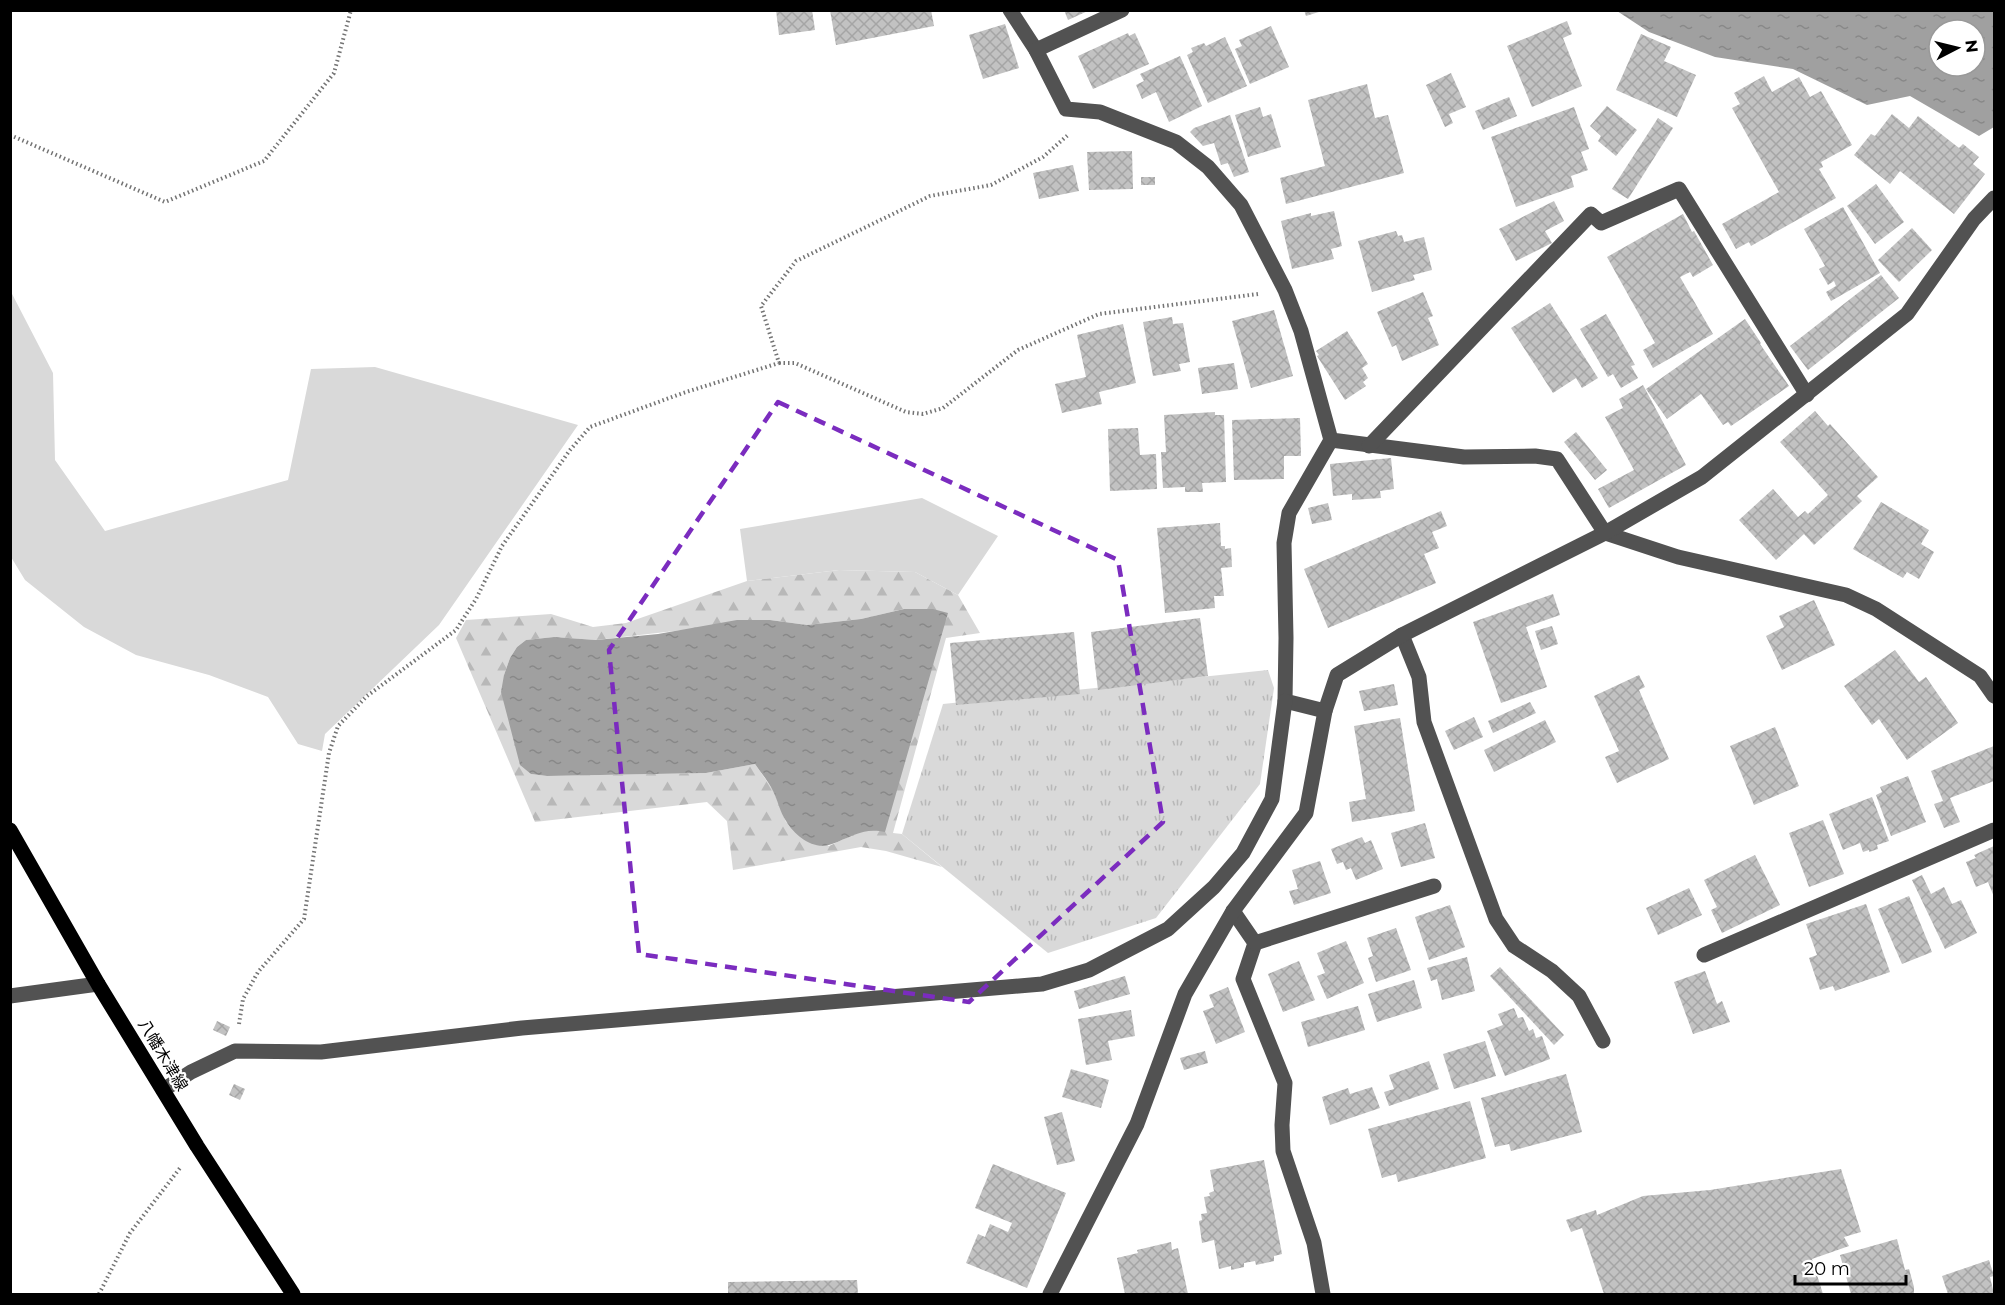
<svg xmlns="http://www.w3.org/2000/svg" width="2005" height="1305" viewBox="0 0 2005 1305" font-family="Montserrat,'Noto Sans JP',sans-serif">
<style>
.grass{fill:#d9d9d9}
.forest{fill:url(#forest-firs);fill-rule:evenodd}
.park{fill:url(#park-tufts)}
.water{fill:url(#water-ripples);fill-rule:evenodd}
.building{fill:url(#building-cross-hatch)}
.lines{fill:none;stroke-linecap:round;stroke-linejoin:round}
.path{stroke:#747474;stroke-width:4;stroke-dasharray:1.5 3;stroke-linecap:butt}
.minor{stroke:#525252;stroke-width:15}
.major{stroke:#000;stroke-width:15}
.marked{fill:none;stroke:#7b2cbf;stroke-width:4.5;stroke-dasharray:12 8;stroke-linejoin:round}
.labels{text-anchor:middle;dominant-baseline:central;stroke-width:4.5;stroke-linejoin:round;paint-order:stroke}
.street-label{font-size:16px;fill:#000;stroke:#fff}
</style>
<defs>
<pattern id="forest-firs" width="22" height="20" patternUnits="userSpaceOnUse" patternTransform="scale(1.5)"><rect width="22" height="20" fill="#d9d9d9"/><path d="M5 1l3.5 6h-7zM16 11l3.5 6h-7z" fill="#b8b8b8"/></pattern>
<pattern id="park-tufts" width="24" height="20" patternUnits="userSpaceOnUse" patternTransform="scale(1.5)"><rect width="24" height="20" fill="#d9d9d9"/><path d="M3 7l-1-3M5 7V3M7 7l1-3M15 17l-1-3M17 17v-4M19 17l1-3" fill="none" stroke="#b8b8b8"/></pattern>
<pattern id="water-ripples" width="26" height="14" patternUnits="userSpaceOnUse" patternTransform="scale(1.5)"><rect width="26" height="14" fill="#a0a0a0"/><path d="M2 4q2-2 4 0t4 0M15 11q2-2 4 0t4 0" fill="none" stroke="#888"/></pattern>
<pattern id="building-cross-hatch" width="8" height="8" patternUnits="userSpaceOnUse" patternTransform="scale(1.5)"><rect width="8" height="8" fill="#c2c2c2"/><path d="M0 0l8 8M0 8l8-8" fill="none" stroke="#a5a5a5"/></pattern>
</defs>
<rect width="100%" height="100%" fill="#fff"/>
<g class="grass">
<path d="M10,290l43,83 2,87 50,71 183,-51 23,-111 64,-2 203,58 -139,200 -114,109 -3,17 -24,-7 -30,-47 -59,-22 -73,-20 -52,-28 -59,-47 -14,-23z"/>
<path d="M922,498l76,38 -40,59 -43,-23 -76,-2 -92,11 -7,-52z"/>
</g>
<path class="forest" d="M839,570l76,2 43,23 22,38 -34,5 -53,195 9,1 40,33 -56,-16 -25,-4 -128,23 -6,-49 -20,-19 -172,20 -79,-184 10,-18 85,-6 42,13 33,-4 121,-42zM904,609l-30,221 -15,2 -30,14 -43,-24 -13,-32 -18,-26 -49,9 -159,3 -16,-2 -27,-99 6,-17 7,-11 9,-7 28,-3 42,3 174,-20 37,5 54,-6z"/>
<path class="park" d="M1268,670l6,18 -14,96 -104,134 -108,35 -146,-119 41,-130z"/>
<g class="water">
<path d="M1617,11h377v116l-15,9 -69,-40 -43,9 -74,-36 -78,-12 -66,-25zM1939,30h36v36h-36z"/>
<path d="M904,609h29l15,4 -63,219c-21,-5 -34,5 -53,12 -18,7 -37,-8 -46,-23 -6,-9 -8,-20 -13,-30 -4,-9 -12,-18 -18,-27l-49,9 -159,3 -16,-2 -11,-9 -19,-73 3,-17 6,-17 7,-11 9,-7 28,-3 42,3 62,-6 79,-14h33l37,5 54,-6z"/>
</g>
<g class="building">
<path d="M776,10h36l3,20 -36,5z"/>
<path d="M830,10h101l3,16 -98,19z"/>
<path d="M1064,10h26l-22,10z"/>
<path d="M1304,10h18v1l-16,5z"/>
<path d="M1567,21l5,13 -9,4 19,48 -50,21 -25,-61z"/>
<path d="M1005,24l14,44 -36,11 -14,-44z"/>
<path d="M1271,26l18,41 -39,17 -15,-35 7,-3 -3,-6z"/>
<path d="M1128,33l1,3 6,-3 14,31 -56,25 -15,-33z"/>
<path d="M1641,34l30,13 -7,14 32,14 -19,42 -61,-27z"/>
<path d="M1225,37l22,49 -39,17 -21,-48 6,-3 -2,-4 13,-5 2,3z"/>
<path d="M1180,56l22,50 -33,16 -13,-30 -14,7 -6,-14 8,-4 -4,-7z"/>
<path d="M1451,73l15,34 -17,7 4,9 -8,4 -19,-42z"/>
<path d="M1764,76l8,16 27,-15 11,20 11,-6 31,54 -31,17 2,5 -4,2 17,29 -85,48 -2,-4 -13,7 -14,-25 57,-32 -47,-84 8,-4 -6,-11z"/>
<path d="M1367,84l8,34 13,-3 16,58 -118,31 -6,-26 45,-12 -17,-66z"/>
<path d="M1509,97l8,19 -34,14 -8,-19z"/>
<path d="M1607,106l30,24 -21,26 -18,-15 3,-5 -11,-10z"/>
<path d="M1260,107l3,10 8,-3 10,33 -33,10 -13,-42z"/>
<path d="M1574,107l15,42 -8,3 7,18 -17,6 3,11 -58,20 -25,-70z"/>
<path d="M1892,114l17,14 9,-12 41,32 4,-4 16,13 -6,7 12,10 -31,40 -54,-43 -10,13 -36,-29 17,-21 4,2z"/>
<path d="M1230,115l19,57 -15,5 -6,-14 -7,2 -7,-22 -11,3 -13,-14 4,-4z"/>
<path d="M1658,118l15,10 -45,71 -16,-10z"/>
<path d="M1132,151l1,38 -44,1 -2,-38z"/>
<path d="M1073,165l6,26 -40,8 -6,-26z"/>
<rect x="1141" y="177" width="14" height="8"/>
<path d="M1876,184l28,38 -29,22 -28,-38z"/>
<path d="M1554,201l10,20 -19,10 7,12 -36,18 -17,-32z"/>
<path d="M1843,207l37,66 -49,28 -5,-9 10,-6 -2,-5 -6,4 -9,-16 6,-3 -21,-37z"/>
<path d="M1334,211l8,35 -11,3 3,10 -42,10 -11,-48 30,-8v3z"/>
<path d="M1683,214l9,18 2,-1 19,34 -20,12 -3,-5 -10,5 33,57 -60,34 -10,-18 12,-7 -48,-86z"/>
<path d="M1912,228l20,22 -33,32 -21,-22z"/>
<path d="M1396,231l2,5 4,-1 2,7 20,-5 8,33 -19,5 2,5 -43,12 -14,-51z"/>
<path d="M1881,275l18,23 -91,72 -18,-24z"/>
<path d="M1423,292l10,24 -5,2 11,27 -37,16 -6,-16 -4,2 -15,-35z"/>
<path d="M1550,303l48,75 -16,10 -6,-10 -23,15 -42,-65z"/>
<path d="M1274,310l19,66 -42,12 -19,-67z"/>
<path d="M1606,314l29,51 -4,1 7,12 -17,10 -8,-14 -5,3 -28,-48z"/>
<path d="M1172,317l1,7 10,-1 7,39 -11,2 2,7 -28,5 -10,-54z"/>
<path d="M1745,319l16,24 -1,1 29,42 -58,40 -3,-4 -5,3 -22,-31 -34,25 -21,-30z"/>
<path d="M1123,324l13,59 -37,9 3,12 -40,9 -7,-29 31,-7 -9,-42z"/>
<path d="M1347,331l21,33 -6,4 6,10 -5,4 3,4 -21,14 -28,-44 2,-1 -3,-4z"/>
<path d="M1234,363l4,26 -36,5 -4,-26z"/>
<path d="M1643,385l43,80 -77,43 -11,-19 36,-19 -29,-53 18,-9 -4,-9z"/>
<path d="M1815,411l13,15 2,-2 48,53 -21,19 5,5 -48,44 -10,-11 -28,26 -37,-40 34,-31 25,28 7,-6 3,3 20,-19 -48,-53z"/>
<path d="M1215,412v3h9l2,67 -24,1 1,9h-18v-5l-22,1 -2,-36h5l-2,-37z"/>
<path d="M1300,418l1,38h-17v23l-50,1 -2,-60z"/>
<path d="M1138,428l2,27 16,-1 1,35 -47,2 -2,-62z"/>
<path d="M1576,432l31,38 -12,10 -31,-38z"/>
<path d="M1391,458l3,31 -14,2 1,7 -29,2v-6l-19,2 -3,-32z"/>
<path d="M1881,502l48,28 -8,14 13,8 -15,27 -12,-7 -4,6 -50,-29z"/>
<path d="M1328,503l4,17 -20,4 -4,-16z"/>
<path d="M1441,511l6,15 -15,6 7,16 -15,6 12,29 -108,45 -24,-59z"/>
<path d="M1220,523l1,23h4v3l6,-1 1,19 -11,1 3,28h-10l1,12 -50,5 -8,-85z"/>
<path d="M1553,594l7,21 -34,12 21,60 -46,16 -28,-81z"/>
<path d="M1814,600l21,45 -53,25 -16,-34 18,-9 -5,-11z"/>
<path d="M1200,618l8,58 -110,14 -7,-58z"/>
<path d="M1552,626l6,18 -17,6 -6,-19z"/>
<path d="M1074,632l6,62 -124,11 -6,-62z"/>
<path d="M1895,650l24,32 7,-5 32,46 -51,37 -28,-41 -7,6 -28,-39z"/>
<path d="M1639,675l6,12 -6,3 30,69 -52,24 -12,-26 14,-6 -25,-55z"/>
<path d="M1394,684l4,21 -34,6 -5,-20z"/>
<path d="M1530,702l6,11 -43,20 -5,-12z"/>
<path d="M1474,717l9,20 -29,13 -9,-19z"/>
<path d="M1400,718l15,93 -63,11 -3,-20 17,-3 -12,-73z"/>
<path d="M1545,720l11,22 -62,30 -10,-22z"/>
<path d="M1775,727l24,59 -45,19 -24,-59z"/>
<path d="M1994,746v35l-44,17 10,24 -16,6 -10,-24 9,-3 -12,-30z"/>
<path d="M1908,776l18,46 -35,14 -15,-41 6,-3 -2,-5z"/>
<path d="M1872,797l17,44 -12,4 1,4 -9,3v-2l-6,2 -3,-9 -17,7 -14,-36z"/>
<path d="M1823,820l21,54 -35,13 -20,-54z"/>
<path d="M1425,823l10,35 -34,9 -10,-34z"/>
<path d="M1362,837l3,6 6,-3 12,29 -27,11 -5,-12 -5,2 -3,-8 -6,2 -6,-15z"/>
<path d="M1994,846v51l-6,-15 -12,5 -10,-25 10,-4 -2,-3z"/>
<path d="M1755,855l25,50 -58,28 -11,-23 6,-3 -13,-27z"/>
<path d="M1320,861l11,32 -37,12 -5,-14 9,-2 -6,-19z"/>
<path d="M1922,875l9,19 13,-7 8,17 9,-4 16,33 -32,16 -33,-69z"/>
<path d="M1689,888l13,27 -44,20 -12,-27z"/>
<path d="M1909,896l23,56 -30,12 -24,-55z"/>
<path d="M1866,904l24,68 -55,19 -2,-5 -13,4 -11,-32 8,-3 -11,-31z"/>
<path d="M1450,905l15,42 -36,13 -14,-43z"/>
<path d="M1396,928l15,42 -35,12 -8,-24 5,-2 -6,-18z"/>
<path d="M1346,941l18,42 -37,16 -10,-23 8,-3 -8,-20z"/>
<path d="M1467,957l8,34 -33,9 -5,-21 -6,2 -4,-13z"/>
<path d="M1299,961l16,39 -32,12 -15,-38z"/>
<path d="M1500,967l64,68 -10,10 -64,-69z"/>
<path d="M1705,971l12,33 5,-3 8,21 -37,12 -19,-52z"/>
<path d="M1125,976l5,18 -51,15 -5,-18z"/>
<path d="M1414,980l8,28 -45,14 -9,-28z"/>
<path d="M1228,987l17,45 -29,12 -13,-33 11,-4 -5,-12z"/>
<path d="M1358,1006l7,24 -57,17 -7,-25z"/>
<path d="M1514,1008l4,10 5,-1 6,14 4,-2 3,9 6,-2 8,23 -45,17 -18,-45 16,-6 -5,-11z"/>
<path d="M1131,1010l4,26 -27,5 4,19 -26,5 -8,-46z"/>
<path d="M217,1021l13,6 -4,9 -13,-6z"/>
<path d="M1485,1041l11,35 -42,13 -11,-35z"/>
<path d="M1205,1051l3,12 -24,7 -4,-12z"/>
<path d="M1429,1061l10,28 -50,17 -5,-14 10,-3 -5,-14z"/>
<path d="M1071,1069l38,11 -8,28 -39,-11z"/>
<path d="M1566,1074l16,58 -71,19 -2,-7 -14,3 -14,-49z"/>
<path d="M234,1084l11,5 -5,11 -11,-5z"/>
<path d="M1372,1087l8,21 -50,17 -8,-28 26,-9 2,6z"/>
<path d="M1470,1101l16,57 -88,24 -2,-8 -14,4 -14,-49z"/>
<path d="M1062,1112l13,49 -18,4 -13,-48z"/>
<path d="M1264,1160l18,94 -8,2v5l-18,4 -1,-4 -11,2v4l-13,3v-4l-12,3 -5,-29 -12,3 -3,-22 3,-1 -1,-6 6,-1 -3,-16 6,-1 -1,-3 5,-2 -4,-21z"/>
<path d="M993,1164l73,29 -39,95 -61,-25 12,-29 7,3 5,-13 18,8 4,-9 -37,-15z"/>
<path d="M1841,1169l20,63 -17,5 5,9 -37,13 11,35h-219l-22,-66 -11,4 -5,-12 30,-10 1,5 46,-19 67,-6z"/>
<path d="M1897,1239l8,31 4,-1 5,18v7h-63l-11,-39z"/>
<path d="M1171,1242l1,8 6,-2 10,46h-63l-8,-36 21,-5 -1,-3z"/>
<path d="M1989,1260l5,16 -4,1 4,17h-46l-6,-18z"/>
<path d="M857,1280l1,14h-130v-12z"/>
</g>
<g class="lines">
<g class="path">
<path d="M10,135l155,67 99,-41 70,-88 17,-63"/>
<path d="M779,363h16l111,49 17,2 20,-6 75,-58 81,-36 159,-20"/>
<path d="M239,1024l4,-25 15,-27 46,-53 25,-166 9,-27 29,-30 89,-66 20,-31 26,-53 68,-96 20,-23 93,-34 96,-30 -18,-57 35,-45 134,-65 61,-11 52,-28 25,-22"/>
<path d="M99,1294l31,-61 50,-65"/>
</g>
<g class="minor">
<path d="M1010,10l26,40 30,59 34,3 76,30 32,25 33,38 44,85 16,41 30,109 133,17 71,-1 22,3 48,74 73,24 168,38 30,14 104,67 14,20"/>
<path d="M1036,50l86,-40"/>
<path d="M1369,446l222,-232 10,9 78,-34 128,206"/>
<path d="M1402,635l17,42 5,45 72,197 18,27 38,25 27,25 24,45"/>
<path d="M1325,711l-40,-10 1,-63 -2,-95 5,-30 42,-73"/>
<path d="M1233,911l22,32 -12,36 42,104 -3,42 1,26 31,92 9,51"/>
<path d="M1255,943l179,-57"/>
<path d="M1704,955l290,-125"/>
<path d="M10,996l88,-12"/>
<path d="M163,1090l28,-18 44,-21 86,1 201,-24 520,-44 47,-14 79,-41 46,-42 29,-34 29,-54 13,-98"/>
<path d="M1050,1294l87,-170 48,-130 48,-83 73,-98 19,-102 12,-36 65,-40 203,-102 97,-56 205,-163 67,-95 20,-21"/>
</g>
<path class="major" d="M10,830l88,154 99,162 96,148"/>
</g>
<path class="marked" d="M778,402l340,158 45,262 -194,180 -330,-48 -30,-304z"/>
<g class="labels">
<g class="street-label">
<text transform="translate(163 1055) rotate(59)">八幡木津線</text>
</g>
</g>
<rect width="2005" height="1305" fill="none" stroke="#000000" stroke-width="24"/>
<g transform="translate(1957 48) rotate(83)"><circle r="28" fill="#ffffff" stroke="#999999" stroke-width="1.5"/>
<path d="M0-4.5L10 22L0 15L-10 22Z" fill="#000000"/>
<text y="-9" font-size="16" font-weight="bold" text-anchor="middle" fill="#000000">N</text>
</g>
<path d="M1795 1275v9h111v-9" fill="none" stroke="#000000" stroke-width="3"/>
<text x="1804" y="1275" font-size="18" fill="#000000" stroke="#ffffff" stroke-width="4.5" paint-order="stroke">20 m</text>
</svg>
